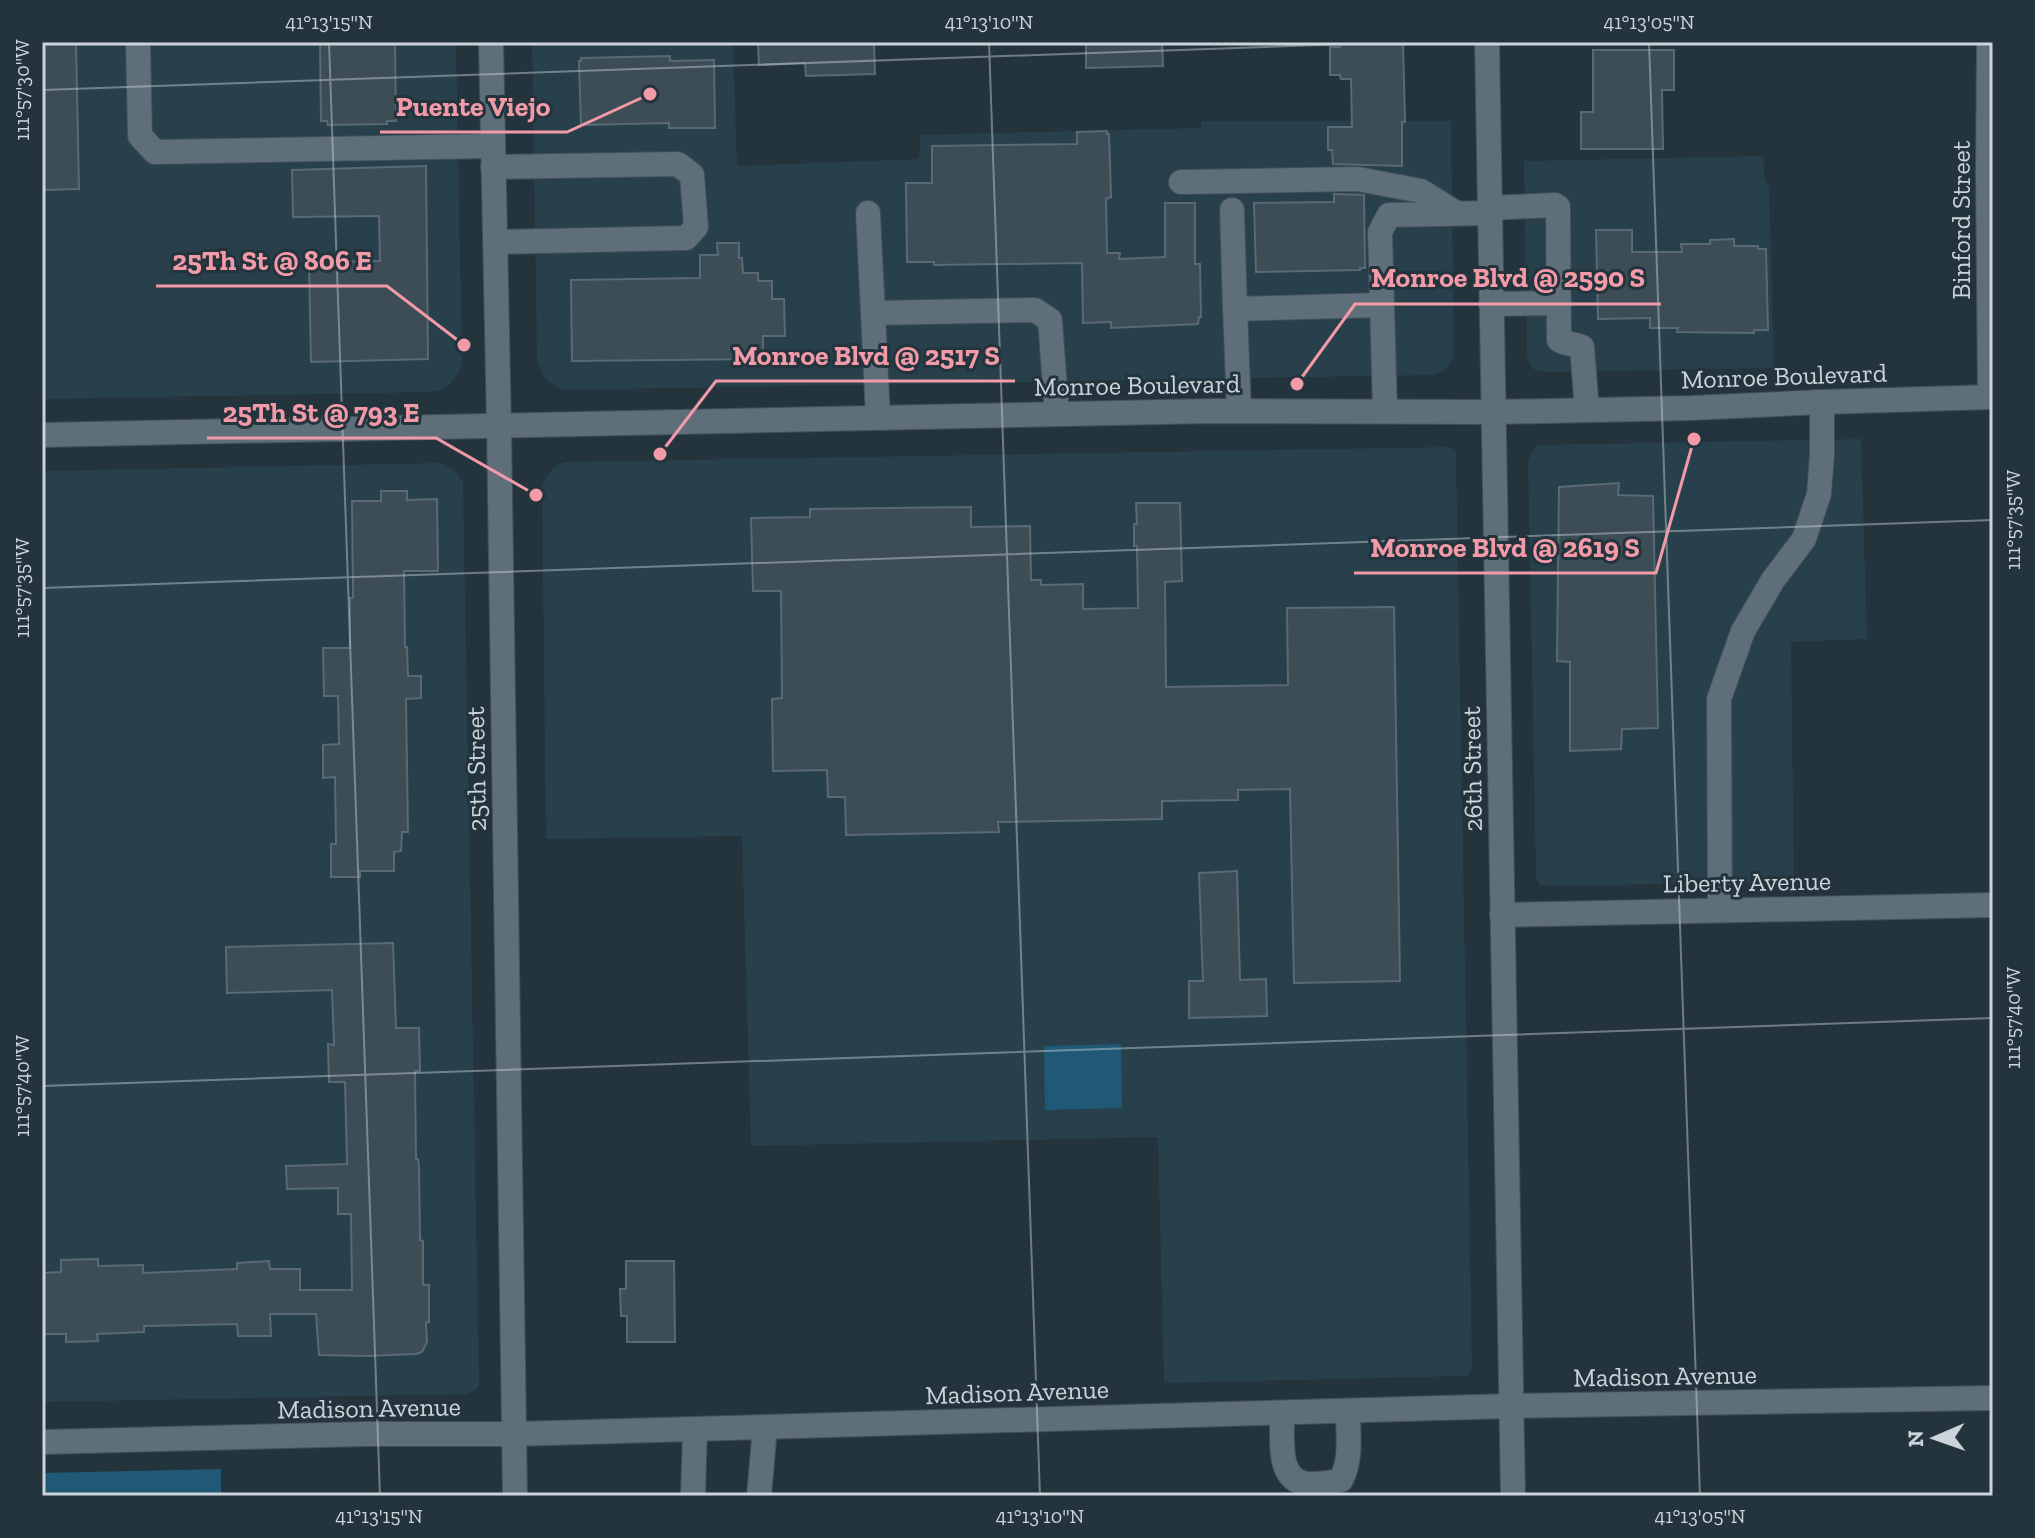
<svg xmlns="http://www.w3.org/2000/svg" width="2035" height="1538" viewBox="0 0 2035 1538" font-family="'Zilla Slab',serif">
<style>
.built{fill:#283f4c}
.green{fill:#205976}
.building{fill:#3c4d56;stroke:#596a74;stroke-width:2}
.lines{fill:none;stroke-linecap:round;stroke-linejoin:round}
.minor-casing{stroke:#424f57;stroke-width:26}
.minor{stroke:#5e6f79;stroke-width:24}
.ticks{fill:none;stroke:#cbd4da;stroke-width:2;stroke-opacity:0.45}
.labels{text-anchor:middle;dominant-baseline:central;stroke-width:6;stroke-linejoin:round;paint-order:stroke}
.street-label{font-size:26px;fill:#cbd4da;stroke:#24343d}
.leader{fill:none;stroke:#f39aa9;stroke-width:3}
.callout-dot{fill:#f39aa9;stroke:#24343d;stroke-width:3}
.callout-label{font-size:28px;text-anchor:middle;font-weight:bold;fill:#f39aa9;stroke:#24343d;stroke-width:6;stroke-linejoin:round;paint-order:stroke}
.neatline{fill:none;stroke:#cbd4da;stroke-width:3}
.ticks-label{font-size:20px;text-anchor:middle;fill:#cbd4da}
</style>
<rect width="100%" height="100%" fill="#24343d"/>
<g class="built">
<path d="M42,42h414l6,319 -1,7 -8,13 -10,8 -12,3 -389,7z"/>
<path d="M532,42h201l4,124 182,-7 1,-24 281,-7v-7h250l3,237 -9,12 -11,5 -872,15 -13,-8 -6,-6 -6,-18z"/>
<path d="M1763,156l2,24 4,7 5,181 -228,4 -11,-2 -3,-3 -5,-10 -3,-196z"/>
<path d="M1861,439l6,200 -76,3 3,240 -250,4 -4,-1 -4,-8 -8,-417 6,-12 6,-3z"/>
<path d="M1448,447l6,3 2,4 16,915 -4,6 -3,1 -301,7 -6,-246 -407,9 -9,-310 -196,3 -4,-354 9,-15 6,-5 8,-3z"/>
<path d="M440,463l5,2 11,7 7,11 16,902 -2,4 -10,5 -425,8v-931z"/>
</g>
<g class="green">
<path d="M1121,1044l1,64 -77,2 -1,-64z"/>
<path d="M221,1469v27h-179v-23z"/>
</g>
<g class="building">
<path d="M42,42h34l3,147 -37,1z"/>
<path d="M320,42h75l1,79h-9v3l-59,1 -1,-4h-6z"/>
<path d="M758,42h116l1,32 -69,2 -1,-13 -46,2z"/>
<path d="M1086,42h76l1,24 -77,2z"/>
<path d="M1340,42h63l2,80h-3v44l-69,-2 -1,-14h-4v-23h24l-1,-48h-10l-1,-4h-10v-28h10z"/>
<path d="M1593,50h81v40h-12l1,59h-82v-37h12z"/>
<path d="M670,56v5l44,-1 1,68h-46v-5l-88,2 -2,-64h2v-3z"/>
<path d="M1107,131v3h2l2,63 -5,2 1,54h13l-1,6 46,-2v-54h30v61h5l1,53h-2l-1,7 -87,4v-6l-28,1 -1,-60 -148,2v-3h-27l-1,-79h26v-37l145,-2v-12z"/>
<path d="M426,166l2,193 -117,3 -2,-100 71,-1 -1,-45 -86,1 -1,-47z"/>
<path d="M1334,194l30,1 1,73h-5v2l-104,2 -2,-69 80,-1z"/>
<path d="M1596,230h36v22h50l-1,-8h29v-4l24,-1v7h24v3h8l2,81h-14v3l-77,-1 1,-4h-28v-10l-52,1z"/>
<path d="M717,243h22v15h3l1,15h15v8h14v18h12l1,37h-22v23l-191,2 -1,-81 129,-2v-23h18z"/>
<path d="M1619,483l-1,12 35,1 5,232 -36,1 -1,20 -51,2v-89l-13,-1 2,-174z"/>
<path d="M381,491h26v9l30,-1 1,72h-34l1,76h2l1,29h13v22l-15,1 2,133h-6l-1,19 -7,1v19h-34v6h-29v-33h5l-1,-67 -12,1v-33l16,-1 -1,-48h-14l-1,-48h27v-50h3l-1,-97h29z"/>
<path d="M1136,503h44l2,78 -17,1 1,105 122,-2 -1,-77 107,-1 6,374 -106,2 -4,-194 -52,1v10l-76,1v18l-164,3 1,10 -153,3 -1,-38h-17l-1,-27 -54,1 -1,-72 10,-1 -1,-107h-28l-2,-73 59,-1v-8l161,-2v20l59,-1 1,54h10v5l42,-1v25l55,-1 -1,-62h-3v-22h3z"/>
<path d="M1237,871l3,109 26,-1 1,37 -78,2v-37h14l-4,-108z"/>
<path d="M393,943l3,85h23l1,43h-5l1,88h2l1,7 1,74 3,1v44h6v37h-3l1,20 -5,10 -6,2 -48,2 -49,-1 -3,-41h-46l1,22h-33l-1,-12 -93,2v6l-47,2 1,7 -32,1v-8h-24v-61l19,-1v-12l37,-1v7l45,-1v8l94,-4v-6l32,-2 1,8h30v21h52l-1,-76h-13v-26l-51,1 -1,-23 61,-2 -2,-82h-16l-1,-38 6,1 -2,-55 -105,3 -1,-46z"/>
<path d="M626,1261h48l1,81h-48v-26h-6l-1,-27h6z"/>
</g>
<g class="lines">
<g class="minor-casing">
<g id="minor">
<path d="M138,42l2,94 15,16 338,-6"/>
<path d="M491,42l8,385 16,1069"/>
<path d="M1487,42l26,1454"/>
<path d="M1989,42l-1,131 2,224"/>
<path d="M493,167l185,-3 14,11 4,52 -10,11 -191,4"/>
<path d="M1181,182l177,-3 63,12 35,22"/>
<path d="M1490,208l65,-3 3,2 1,133c7,4 16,4 23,7l5,63"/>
<path d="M1232,210l3,99"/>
<path d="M868,213l5,100 162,-3 15,10 7,94"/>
<path d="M1491,304l68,-1"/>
<path d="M873,313l5,105"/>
<path d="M1239,411l-4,-102 147,-4"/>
<path d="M1385,411l-5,-179 9,-17 101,-2"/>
<path d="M42,435l1170,-24 282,1 197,-4 131,-6 171,-5"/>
<path d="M1720,910l-1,-211 24,-68 30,-51 31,-41 15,-45 3,-39v-53"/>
<path d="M1502,915l491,-10"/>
<path d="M1282,1413c1,25 -7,68 27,71 11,0 21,-1 32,-4 11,-21 7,-46 7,-69"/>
<path d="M42,1442l323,-8h149l997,-28 482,-8"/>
<path d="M693,1496l2,-67"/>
<path d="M759,1496l6,-69"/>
</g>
</g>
<use href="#minor" class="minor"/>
</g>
<path class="ticks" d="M329,42l51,1454M989,42l51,1454M1649,42l51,1454M42,90l1362,-48M42,588l1951,-68M42,1086l1951,-68"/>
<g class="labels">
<g class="street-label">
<text transform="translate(1961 220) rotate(-90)">Binford Street</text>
<text transform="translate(1784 376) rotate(-2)">Monroe Boulevard</text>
<text transform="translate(1137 385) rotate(-1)">Monroe Boulevard</text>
<text transform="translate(476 769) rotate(-91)">25th Street</text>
<text transform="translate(1472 769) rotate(-91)">26th Street</text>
<text transform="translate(1747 882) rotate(-1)">Liberty Avenue</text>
<text transform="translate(1665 1376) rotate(-1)">Madison Avenue</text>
<text transform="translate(1017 1392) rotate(-2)">Madison Avenue</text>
<text transform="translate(369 1408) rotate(-1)">Madison Avenue</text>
</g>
</g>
<path class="leader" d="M650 94L567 132H380M464 345L387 286H156M1297 384L1355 304H1661M660 454L716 381H1015M536 495L436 438H207M1694 439L1656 573H1354"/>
<g class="callout-dot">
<circle cx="650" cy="94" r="8"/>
<circle cx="464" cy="345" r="8"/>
<circle cx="1297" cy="384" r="8"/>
<circle cx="660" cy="454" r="8"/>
<circle cx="536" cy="495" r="8"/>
<circle cx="1694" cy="439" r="8"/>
</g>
<g class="callout-label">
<text x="473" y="116">Puente Viejo</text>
<text x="272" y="270">25Th St @ 806 E</text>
<text x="1508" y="287">Monroe Blvd @ 2590 S</text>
<text x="866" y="365">Monroe Blvd @ 2517 S</text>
<text x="321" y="422">25Th St @ 793 E</text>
<text x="1505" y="557">Monroe Blvd @ 2619 S</text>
</g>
<rect width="2035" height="1538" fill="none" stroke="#24343d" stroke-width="88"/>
<g transform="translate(1935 1438) rotate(268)" stroke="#24343d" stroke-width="6" paint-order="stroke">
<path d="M0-6L14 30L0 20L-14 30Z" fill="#cbd4da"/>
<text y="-12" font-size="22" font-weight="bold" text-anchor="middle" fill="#cbd4da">N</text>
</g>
<rect x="44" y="44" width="1947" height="1450" class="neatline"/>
<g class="ticks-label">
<text x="329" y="29">41°13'15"N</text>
<text x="989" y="29">41°13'10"N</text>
<text x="1649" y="29">41°13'05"N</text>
<text transform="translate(22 90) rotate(-90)" y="7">111°57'30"W</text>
<text transform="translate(2013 520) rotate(-90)" y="7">111°57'35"W</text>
<text transform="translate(22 588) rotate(-90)" y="7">111°57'35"W</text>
<text transform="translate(2013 1018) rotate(-90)" y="7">111°57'40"W</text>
<text transform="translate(22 1086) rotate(-90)" y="7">111°57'40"W</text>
<text x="379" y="1523">41°13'15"N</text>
<text x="1040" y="1523">41°13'10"N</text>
<text x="1700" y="1523">41°13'05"N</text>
</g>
</svg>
